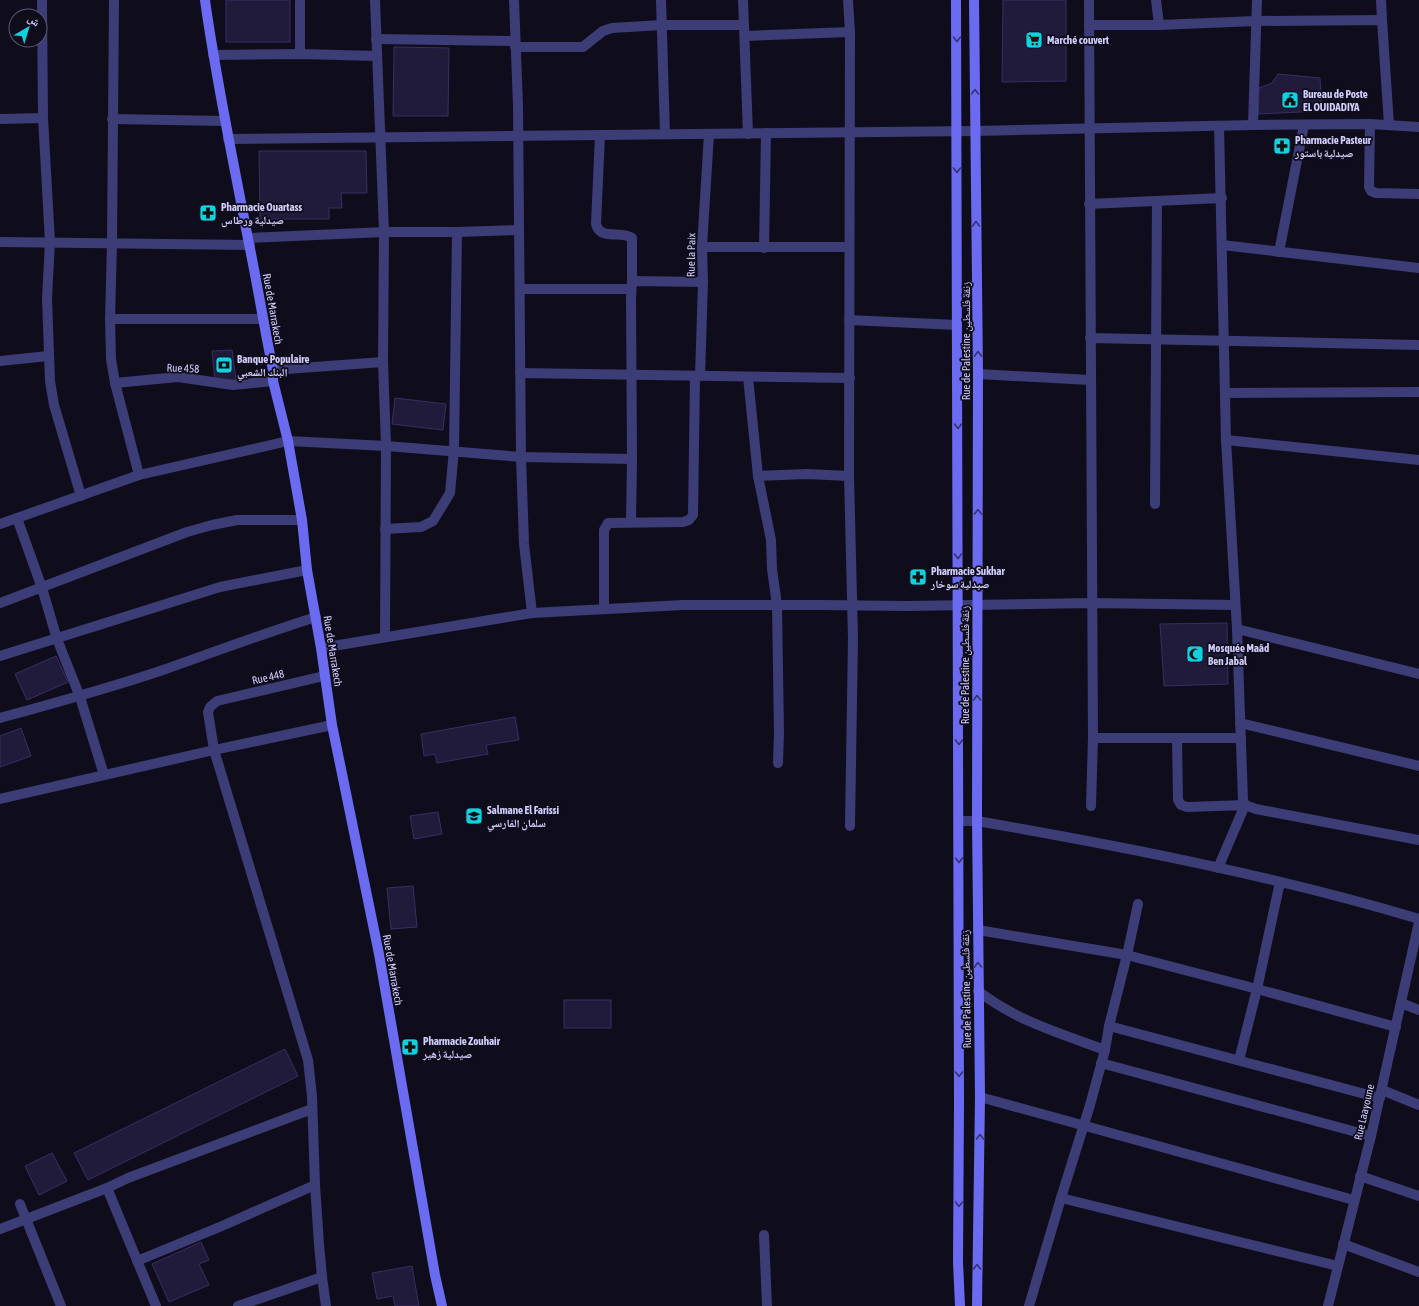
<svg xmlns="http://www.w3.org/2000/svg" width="1419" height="1306" viewBox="0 0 1419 1306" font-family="'Asap Condensed','Noto Naskh Arabic',sans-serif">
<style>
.building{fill:#201a3b;stroke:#382e65}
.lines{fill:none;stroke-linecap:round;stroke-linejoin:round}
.street{stroke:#3c3c77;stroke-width:10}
.secondary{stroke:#6b6bf2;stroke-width:10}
.oneway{stroke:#343371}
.labels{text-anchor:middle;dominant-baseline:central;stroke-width:3.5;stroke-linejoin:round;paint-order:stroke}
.poi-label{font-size:11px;font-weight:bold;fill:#d0ccfb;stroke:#0f0d1b;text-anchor:start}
.street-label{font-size:11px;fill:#d0ccfb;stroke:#0f0d1b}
</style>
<rect width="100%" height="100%" fill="#0f0d1b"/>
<g class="building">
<rect x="226" y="0" width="64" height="42"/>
<path d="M1003,0h63v81l-64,1z"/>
<path d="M394,47l55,1 -1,68h-55z"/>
<path d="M1278,74l42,4 2,33 -64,3 1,-26 13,-5z"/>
<path d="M259,151h107l1,42h-26l1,15h-13v11h-69z"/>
<path d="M232,350l4,30 -21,1 -3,-30z"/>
<path d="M395,398l51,6 -3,26 -51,-6z"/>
<path d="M1227,623l1,61 -64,2 -4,-62z"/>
<path d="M56,656l12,26 -41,18 -12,-26z"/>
<path d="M515,717l4,23 -33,5 2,9 -51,9 -2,-9 -11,2 -3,-22z"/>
<path d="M21,728l10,28 -31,11v-31z"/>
<path d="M438,812l4,22 -28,5 -4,-23z"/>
<path d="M413,886l4,41 -26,2 -4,-41z"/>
<rect x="564" y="1000" width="47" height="28"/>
<path d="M285,1049l13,27 -210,104 -14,-27z"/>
<path d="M52,1153l15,28 -28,14 -14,-29z"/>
<path d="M201,1242l8,18 -10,4 10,21 -40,17 -17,-38z"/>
<path d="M412,1266l7,40h-24l-2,-10 -16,3 -5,-26z"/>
</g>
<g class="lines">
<g class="street">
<path d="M42,0l1,118 7,124 -3,56 3,83 4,24 27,91"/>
<path d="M114,0l-2,243 -2,76 1,40 4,24 24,92"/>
<path d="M300,0v54"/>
<path d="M375,0l9,232 -1,130 3,84 -1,190"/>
<path d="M514,0l4,106 3,351 3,87 8,69"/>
<path d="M661,0l4,134"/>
<path d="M743,0l5,134"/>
<path d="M848,0l2,32 -1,444 4,162 -3,188"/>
<path d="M1089,0l4,738 -2,68"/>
<path d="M1156,0l3,25"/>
<path d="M1381,0l1,20"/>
<path d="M1089,25h70l97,-4 126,-1 7,105"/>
<path d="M745,36l105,-4"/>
<path d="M376,39l139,2"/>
<path d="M515,47h68l20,-16 9,-3 50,-3h82"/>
<path d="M213,55l87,-1 77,2"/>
<path d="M0,119l43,-1"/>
<path d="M112,119l113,2"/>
<path d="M1370,124l-1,63 2,4 5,2 43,1"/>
<path d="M1253,125l4,-125"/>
<path d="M1219,126l7,314 11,189 6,171 2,5 11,4 163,31"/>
<path d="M600,135l-4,89c4,17 26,6 36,14v43"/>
<path d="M228,139l747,-8 278,-6 117,-1 49,3"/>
<path d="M1089,204l133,-6"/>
<path d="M248,238l136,-6h73l62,-2"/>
<path d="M0,242l250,3"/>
<path d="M1222,245l197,23"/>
<path d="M702,247h147"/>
<path d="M764,248l2,-115"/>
<path d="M1279,252l25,-127"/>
<path d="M520,289h111"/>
<path d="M110,319h153"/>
<path d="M849,320l108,5"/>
<path d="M1090,338l329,7"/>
<path d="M0,361l48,-5"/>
<path d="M273,370l110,-8"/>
<path d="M520,373l330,5"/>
<path d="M978,374l112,6"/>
<path d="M700,376l3,-94 -1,-35 7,-113"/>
<path d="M748,377l10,99 13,64 1,29 5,36 2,128 -1,30"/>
<path d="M115,383l63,-6 55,8 40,-4"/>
<path d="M1225,393l194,-1"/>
<path d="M1226,440l193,20"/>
<path d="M758,476l49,-2 42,2"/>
<path d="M1155,504l2,-303"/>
<path d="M17,518l25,70 15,51 23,58 24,78"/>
<path d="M631,522l1,-63 -1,-161 1,-17 71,1"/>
<path d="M0,524l139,-49 149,-34 98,5 135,11 111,2"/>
<path d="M385,529l36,-2 12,-6 17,-28 4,-43 3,-218"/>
<path d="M0,603l187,-71 25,-7 25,-5h65"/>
<path d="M604,609v-79l4,-7 75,-1 6,-2 4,-5 2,-139"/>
<path d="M1237,629l182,45"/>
<path d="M321,648l211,-35 151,-8h139l85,1 184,-3 144,2"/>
<path d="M0,656l220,-69 87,-17"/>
<path d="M324,676l-107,25 -7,6 -2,5 6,38 94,310 4,36 3,89 4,59 3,33 4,29"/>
<path d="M0,718c55,-15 110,-30 163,-48 51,-18 102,-37 153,-53"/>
<path d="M1240,723l179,43"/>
<path d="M1093,738h148"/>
<path d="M1177,738l1,62 3,5 6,2 58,-2 -27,63"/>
<path d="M0,799l214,-49 118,-25"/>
<path d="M959,821h18c149,26 298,55 442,98"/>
<path d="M978,930l149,25 130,34 139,38"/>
<path d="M978,991c39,30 81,42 127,59"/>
<path d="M1401,1003l18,7"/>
<path d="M1109,1026l271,72"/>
<path d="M1239,1060l18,-71 23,-107"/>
<path d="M1101,1063l270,73"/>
<path d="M1382,1090l37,15"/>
<path d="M980,1097l374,103"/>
<path d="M1360,1176l59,20"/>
<path d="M107,1188l49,118"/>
<path d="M1061,1198l277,68"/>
<path d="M20,1204l41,102"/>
<path d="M0,1229l107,-41 21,-10 184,-69"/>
<path d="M764,1235l3,71"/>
<path d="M1343,1244l76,28"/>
<path d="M137,1261l85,-35 93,-41"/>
<path d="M238,1306l84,-29"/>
<path d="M1029,1306l32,-108 29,-93 15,-55 4,-24 18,-71 11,-51"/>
<path d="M1328,1306l43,-170 48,-214"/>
</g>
<g class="secondary">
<path d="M205,0c11,80 28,159 43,239 9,43 16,87 25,131v11l15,60 14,79 5,50 14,78 11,77 47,229 56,321 7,31"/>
<path d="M956,0l3,1103 -1,159 2,44"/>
<path d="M974,0l4,374 -1,447 3,276 -3,209"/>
</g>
</g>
<defs><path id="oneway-chevron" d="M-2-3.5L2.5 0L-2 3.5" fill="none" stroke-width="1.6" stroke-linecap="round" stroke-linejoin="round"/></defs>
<g class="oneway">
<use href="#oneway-chevron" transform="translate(957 39) rotate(90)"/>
<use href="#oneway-chevron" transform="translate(975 92) rotate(-90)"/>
<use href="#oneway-chevron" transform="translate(957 170) rotate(90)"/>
<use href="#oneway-chevron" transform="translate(976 224) rotate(-91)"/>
<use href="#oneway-chevron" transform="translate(978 354) rotate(-91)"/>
<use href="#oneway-chevron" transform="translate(958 426) rotate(90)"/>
<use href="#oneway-chevron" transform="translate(978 512) rotate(-90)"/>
<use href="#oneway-chevron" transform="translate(958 556) rotate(90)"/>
<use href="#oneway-chevron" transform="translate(977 698) rotate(-90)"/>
<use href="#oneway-chevron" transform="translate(959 742) rotate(90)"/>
<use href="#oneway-chevron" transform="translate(959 860) rotate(90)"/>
<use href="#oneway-chevron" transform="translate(978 965) rotate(-91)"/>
<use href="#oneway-chevron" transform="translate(959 1074) rotate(90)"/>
<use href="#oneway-chevron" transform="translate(980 1137) rotate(-89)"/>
<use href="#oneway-chevron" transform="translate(959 1204) rotate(91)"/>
<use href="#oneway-chevron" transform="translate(977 1267) rotate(-90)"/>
</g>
<defs>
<g id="supermarket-square" transform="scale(0.9)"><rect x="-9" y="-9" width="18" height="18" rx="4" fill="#13d0df" stroke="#0f0d1b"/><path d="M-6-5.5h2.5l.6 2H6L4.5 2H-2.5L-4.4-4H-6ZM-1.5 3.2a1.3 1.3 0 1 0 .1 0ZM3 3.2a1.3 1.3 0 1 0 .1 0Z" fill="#111"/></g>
<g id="civic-square" transform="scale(0.9)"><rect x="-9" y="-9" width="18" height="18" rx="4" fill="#13d0df" stroke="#0f0d1b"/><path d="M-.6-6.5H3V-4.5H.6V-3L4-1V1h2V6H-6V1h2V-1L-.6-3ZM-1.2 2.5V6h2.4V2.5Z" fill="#111"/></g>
<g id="pharmacy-square" transform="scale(0.9)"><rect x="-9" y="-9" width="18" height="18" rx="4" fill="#13d0df" stroke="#0f0d1b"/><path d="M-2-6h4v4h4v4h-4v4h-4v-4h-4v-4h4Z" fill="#111"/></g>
<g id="bank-square" transform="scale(0.9)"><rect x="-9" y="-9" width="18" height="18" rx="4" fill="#13d0df" stroke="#0f0d1b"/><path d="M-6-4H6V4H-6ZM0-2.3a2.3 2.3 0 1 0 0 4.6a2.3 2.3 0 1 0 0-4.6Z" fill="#111"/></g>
<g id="mosque-square" transform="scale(0.9)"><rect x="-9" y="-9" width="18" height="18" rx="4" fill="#13d0df" stroke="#0f0d1b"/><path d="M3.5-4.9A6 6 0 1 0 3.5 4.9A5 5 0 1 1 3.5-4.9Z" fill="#111"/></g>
<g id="school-square" transform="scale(0.9)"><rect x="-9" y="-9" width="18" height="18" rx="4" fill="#13d0df" stroke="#0f0d1b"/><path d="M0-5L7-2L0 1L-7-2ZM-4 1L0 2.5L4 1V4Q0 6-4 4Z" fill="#111"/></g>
</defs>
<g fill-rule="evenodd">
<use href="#supermarket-square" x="1034" y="40"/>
<use href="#civic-square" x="1290" y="100"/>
<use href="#pharmacy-square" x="1282" y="146"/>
<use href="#pharmacy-square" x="208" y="213"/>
<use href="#bank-square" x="224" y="365"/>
<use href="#pharmacy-square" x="918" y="577"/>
<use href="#mosque-square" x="1195" y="654"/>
<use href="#school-square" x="474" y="816"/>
<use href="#pharmacy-square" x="410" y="1047"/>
</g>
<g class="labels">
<g class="poi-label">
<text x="1047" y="40">Marché couvert</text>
<text x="1303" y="94">Bureau de Poste<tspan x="1303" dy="13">EL OUIDADIYA</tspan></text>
<text x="1295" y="140">Pharmacie Pasteur<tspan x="1295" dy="13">صيدلية باستور</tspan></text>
<text x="221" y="207">Pharmacie Ouartass<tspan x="221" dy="13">صيدلية ورطاس</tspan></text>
<text x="237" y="359">Banque Populaire<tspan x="237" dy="13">البنك الشعبي</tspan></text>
<text x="931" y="571">Pharmacie Sukhar<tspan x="931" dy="13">صيدلية سوخار</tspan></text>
<text x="1208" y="648">Mosquée Maâd<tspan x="1208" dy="13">Ben Jabal</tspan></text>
<text x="487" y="810">Salmane El Farissi<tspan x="487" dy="13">سلمان الفارسي</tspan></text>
<text x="423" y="1041">Pharmacie Zouhair<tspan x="423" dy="13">صيدلية زهير</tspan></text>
</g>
<g class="street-label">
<text transform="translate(691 255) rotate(-89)">Rue la Paix</text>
<text transform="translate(273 309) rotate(80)">Rue de Marrakech</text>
<text transform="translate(966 341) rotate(-90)">Rue de Palestine زنقة فلسطين</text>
<text transform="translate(183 368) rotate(2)">Rue 458</text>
<text transform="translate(333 651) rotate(81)">Rue de Marrakech</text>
<text transform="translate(965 665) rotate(-90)">Rue de Palestine زنقة فلسطين</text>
<text transform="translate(268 677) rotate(-13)">Rue 448</text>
<text transform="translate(393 970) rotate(80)">Rue de Marrakech</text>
<text transform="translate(966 989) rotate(-91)">Rue de Palestine زنقة فلسطين</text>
<text transform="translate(1364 1112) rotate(-77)">Rue Laayoune</text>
</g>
</g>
<g transform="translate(28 28) rotate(38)"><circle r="19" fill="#0f0d1b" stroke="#5c5975"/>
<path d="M0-3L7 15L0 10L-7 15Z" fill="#13d0df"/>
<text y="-6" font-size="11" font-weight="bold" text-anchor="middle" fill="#d0ccfb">ش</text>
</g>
</svg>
